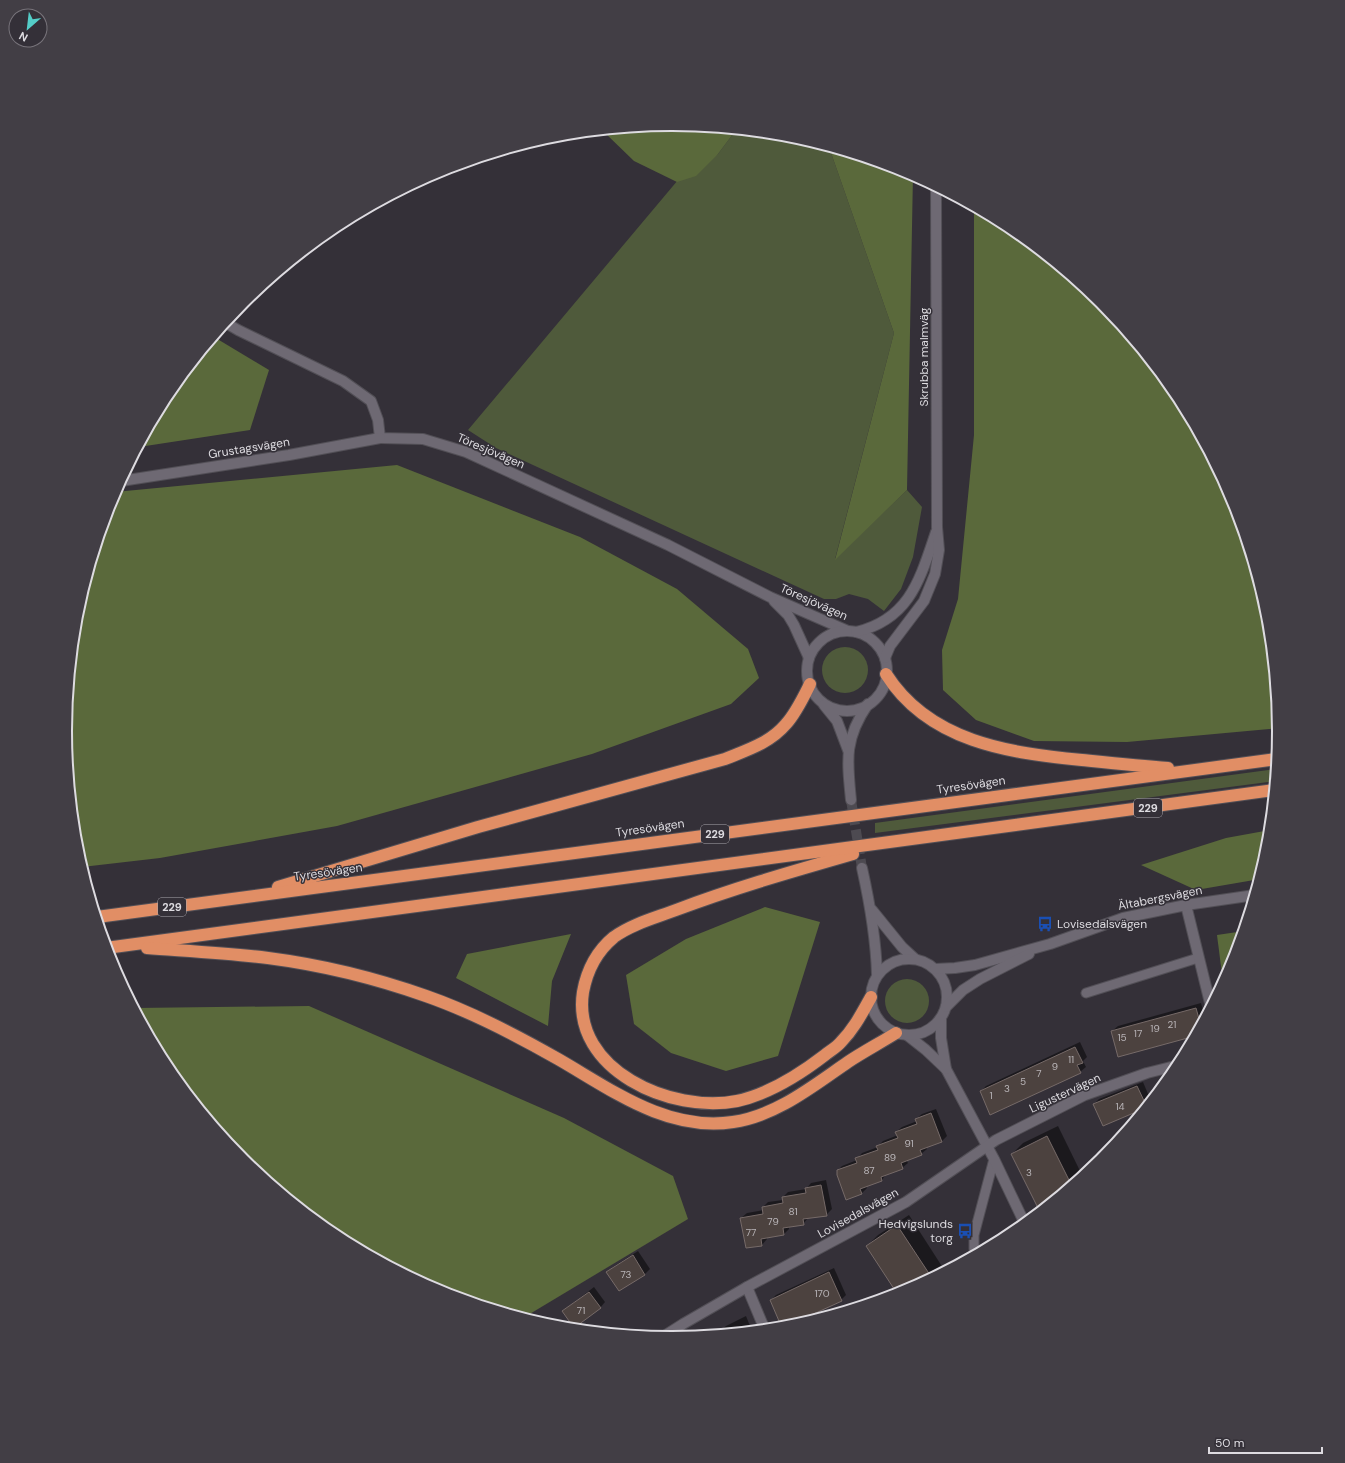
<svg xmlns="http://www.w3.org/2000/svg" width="1345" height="1463" viewBox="0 0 1345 1463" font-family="'DM Sans',sans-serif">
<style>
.green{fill:#4f5a3b}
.forest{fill:#5a693b}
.shadow{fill:#0007}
.building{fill:#4c423f;stroke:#766a68}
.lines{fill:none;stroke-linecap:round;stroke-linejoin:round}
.secondary-tunnel{stroke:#4d4a51;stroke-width:10;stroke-dasharray:10 5;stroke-linecap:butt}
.lane-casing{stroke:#524f56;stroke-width:11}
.street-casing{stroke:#524f56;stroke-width:12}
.secondary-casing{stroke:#524f56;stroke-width:12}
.highway-casing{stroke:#524f56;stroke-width:14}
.lane{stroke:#6e6973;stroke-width:9}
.street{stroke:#6e6973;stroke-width:10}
.secondary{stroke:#6e6973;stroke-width:10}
.highway{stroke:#e18e65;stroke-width:12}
.labels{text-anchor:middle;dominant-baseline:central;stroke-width:3;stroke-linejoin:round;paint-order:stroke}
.number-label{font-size:10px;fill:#b9b5b8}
.shield{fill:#343038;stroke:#aaa8ae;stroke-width:1}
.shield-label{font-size:11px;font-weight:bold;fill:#dddbe0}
.street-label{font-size:12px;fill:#dddbe0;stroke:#343038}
.poi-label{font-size:12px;fill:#dddbe0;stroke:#343038;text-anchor:start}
.rim{fill:none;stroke:#dddbe0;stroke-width:2}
</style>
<rect width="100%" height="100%" fill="#343038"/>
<g class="green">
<path d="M736,130l55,6 38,11 65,186 -59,226 72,-69 15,17 -9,50 -12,32 -17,22 -16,-12 -19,-5 -13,5h-12l-328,-151 -28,-18 210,-250 40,-26z"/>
<circle cx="845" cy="670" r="23"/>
<path d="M1276,769l-1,12 -400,52v-10z"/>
<circle cx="907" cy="1001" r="22"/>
</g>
<g class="forest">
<path d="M673,124l63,6 -18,24 -22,22 -19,6 -43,-21 -31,-30z"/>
<path d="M829,147l76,23 8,4 -6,316 -72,70 59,-227z"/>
<path d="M974,207l36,20 92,75 76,92 56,105 34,114 12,115 -153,14 -93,-1 -58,-21 -33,-30 -1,-40 16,-51 16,-164z"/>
<path d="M214,337l55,33 -19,60 -111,17 29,-53z"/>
<path d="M397,465l183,72 97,52 71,60 11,29 -28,26 -139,50 -255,72 -177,32 -78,9 -5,-17 -12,-119 12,-118 34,-114 4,-7z"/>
<path d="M1270,830l-2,20 -8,29 -64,11 -55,-25 85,-27z"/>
<path d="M765,907l55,15 -42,134 -52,15 -55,-18 -37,-29 -8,-49 60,-36z"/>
<path d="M1244,931l-10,33 -5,9 -7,1 -5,-39z"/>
<path d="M571,934l-19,47 -4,45 -92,-48 11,-24z"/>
<path d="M309,1006l255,112 109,58 15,43 -165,99 -83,-25 -105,-57 -92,-75 -76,-92 -32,-61z"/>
</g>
<g class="shadow">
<path d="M1201,1003l4,15 -3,5 -3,2 1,3 -5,7 -76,20 -7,-24 6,-5z"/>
<path d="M1080,1042l7,15 -4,4 3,6 -6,5 -99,19 5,-5z"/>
<path d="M1143,1082l8,19 -6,8 -9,2 -42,-7 5,-5z"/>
<path d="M936,1109l11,27 -6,6 -15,5 1,2 -6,5 -15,6 2,3 -6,5 -16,6 -4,6 -16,6 1,2 -5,5 -15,6 -10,-28 5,-5 15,-6v-1l5,-6 16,-6v-1l5,-5 15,-6 -2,-3 6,-5 15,-6 -1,-2 6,-5z"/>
<path d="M1058,1126l25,51 -42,34 -29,-57 11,-11z"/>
<path d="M826,1180l6,29 -6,6 -18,3 -5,6 -14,2v3l-5,5 -17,3v2l-5,6 -16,2 -5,-29 6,-5 17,-3 -1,-3 5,-5 15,-2v-3l5,-5 18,-3 5,-6z"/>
<path d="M909,1215l36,56 -40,22 -38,-47 11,-11z"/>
<path d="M638,1251l12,18 -5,5 -26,16 -11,-17 5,-6z"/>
<path d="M834,1268l12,27 -5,5 -58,28 -12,-28 5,-5z"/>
<path d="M594,1287l11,15 -5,6 -37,3z"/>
<path d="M746,1316l6,15 -30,3 -2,-3 6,-5z"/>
</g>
<g class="building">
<path d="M1196,1008l5,18 -8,2 2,8 -77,21 -7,-26z"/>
<path d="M1075,1047l8,16 -6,2 4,8 -91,42 -10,-24z"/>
<path d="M1137,1086l10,21 -3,3 -8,4v-2l-33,14 -10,-22z"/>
<path d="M931,1113l11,29 -22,8 2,5 -21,8 2,6 -22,8 1,4 -22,8 2,5 -16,6 -9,-25v-5l20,-7 -2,-5 23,-8 -2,-4 22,-8 -3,-6 22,-8 -2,-5z"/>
<path d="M1047,1136l25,50 -32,26 -29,-58z"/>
<path d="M821,1185l6,31 -24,3 1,6 -21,3 1,7 -23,4 1,7 -16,2 -6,-30 23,-4 -1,-7 21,-4 -1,-6 24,-4 -1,-5z"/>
<path d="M897,1225l35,53 -27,15 -7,2 -32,-49z"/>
<path d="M633,1255l12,20 -26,16 -13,-19z"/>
<path d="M829,1272l13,29 -33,15v1l-27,11 -12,-28z"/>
<path d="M589,1292l12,16 -27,20 -12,-17z"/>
</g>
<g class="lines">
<path class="secondary-tunnel" d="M851,800l11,68"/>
<g class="lane-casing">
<g id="lane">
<path d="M1086,993l112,-35"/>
<path d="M978,1254l-4,-5v-14l20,-76"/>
</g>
</g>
<g class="street-casing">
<g id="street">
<path d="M226,323l12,7 105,51 28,20 7,19 2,18 43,1 43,13 202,93 102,52 78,34"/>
<path d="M121,481l168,-26 91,-17"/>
<path d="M774,601l14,14 6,10 15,33"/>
<path d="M1186,905l25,102"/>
<path d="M941,1019v19l5,31 48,90 31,65"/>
<path d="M907,1035l19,15 20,19"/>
<path d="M747,1287l18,43"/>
<path d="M661,1338l22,-14 64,-37 159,-85 90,-62 89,-45 62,-22 32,-8"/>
</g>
</g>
<g class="secondary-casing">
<g id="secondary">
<circle cx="847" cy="671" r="40"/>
<path d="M856,632c54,-13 64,-53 80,-100"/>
<path d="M885,658l5,-12 34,-45 11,-27 4,-24 -2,-23 -1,-340"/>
<path d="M824,705l13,16 11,29"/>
<path d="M851,800c-4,-40 -7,-61 17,-96"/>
<path d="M862,868c8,36 14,70 15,107"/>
<path d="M872,910l30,37 13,12"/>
<circle cx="909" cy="997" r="38"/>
<path d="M935,969l20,-1 20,-3 75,-21 73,-26 63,-13 69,-10"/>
<path d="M946,1007l17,-17 17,-11 49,-25"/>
</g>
</g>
<g class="highway-casing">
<g id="highway">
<path d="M886,674c43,68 123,79 196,86 29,3 57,6 86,8"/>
<path d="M853,854c-59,17 -119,34 -177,56 -21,8 -44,14 -62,27 -17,14 -27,33 -31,55 -12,78 89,122 154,109 32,-7 62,-26 88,-46 5,-4 12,-8 16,-13 13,-13 21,-29 30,-45"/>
<path d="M278,887l200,-60 247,-68c22,-9 45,-16 61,-35 10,-11 17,-26 24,-40"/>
<path d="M97,917l1180,-158"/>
<path d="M106,948l1168,-158"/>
<path d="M147,948c40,3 81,5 121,10 54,7 107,20 158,38 46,16 90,39 132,63 54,31 109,73 175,63 43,-6 80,-36 115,-60 15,-10 32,-19 48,-29"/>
</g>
</g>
<use href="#lane" class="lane"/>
<use href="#street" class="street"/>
<use href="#secondary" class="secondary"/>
<use href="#highway" class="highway"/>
</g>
<defs>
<g id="bus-bare" transform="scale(1.2)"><path d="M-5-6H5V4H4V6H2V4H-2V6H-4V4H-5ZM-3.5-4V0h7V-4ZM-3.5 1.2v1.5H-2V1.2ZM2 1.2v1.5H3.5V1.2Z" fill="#1a4fb4" stroke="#343038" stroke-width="2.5" paint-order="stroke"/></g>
</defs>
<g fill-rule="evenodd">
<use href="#bus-bare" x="1045" y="924"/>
<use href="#bus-bare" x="965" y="1231"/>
</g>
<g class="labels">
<g class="number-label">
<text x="1172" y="1024">21</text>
<text x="1155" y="1028">19</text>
<text x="1138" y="1033">17</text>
<text x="1122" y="1037">15</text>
<text x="1071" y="1059">11</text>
<text x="1055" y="1066">9</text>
<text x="1039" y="1073">7</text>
<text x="1023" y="1081">5</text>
<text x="1007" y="1088">3</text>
<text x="991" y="1095">1</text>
<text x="1120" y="1106">14</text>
<text x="909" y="1143">91</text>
<text x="890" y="1157">89</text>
<text x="869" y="1170">87</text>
<text x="1029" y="1172">3</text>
<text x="793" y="1211">81</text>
<text x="773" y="1221">79</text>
<text x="751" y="1232">77</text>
<text x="626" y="1274">73</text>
<text x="822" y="1293">170</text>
<text x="581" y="1310">71</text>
</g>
<g class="shield">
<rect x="1134" y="799" width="28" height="18" rx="3"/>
<rect x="701" y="825" width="28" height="18" rx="3"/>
<rect x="158" y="898" width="28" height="18" rx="3"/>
</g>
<g class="shield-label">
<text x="1148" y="808">229</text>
<text x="715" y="834">229</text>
<text x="172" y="907">229</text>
</g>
<g class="street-label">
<text transform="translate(924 357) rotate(-90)">Skrubba malmväg</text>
<text transform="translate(249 448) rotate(-9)">Grustagsvägen</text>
<text transform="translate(491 451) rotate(23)">Töresjövägen</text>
<text transform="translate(814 602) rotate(24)">Töresjövägen</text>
<text transform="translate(971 785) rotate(-8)">Tyresövägen</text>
<text transform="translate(650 828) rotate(-8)">Tyresövägen</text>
<text transform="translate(328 872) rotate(-8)">Tyresövägen</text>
<text transform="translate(1160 898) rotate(-11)">Ältabergsvägen</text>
<text transform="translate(1065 1093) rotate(-25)">Ligustervägen</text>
<text transform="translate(858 1213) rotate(-29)">Lovisedalsvägen</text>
</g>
<g class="poi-label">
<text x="1057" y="924">Lovisedalsvägen</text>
<text x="953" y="1224" text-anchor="end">Hedvigslunds<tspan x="953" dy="14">torg</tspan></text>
</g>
</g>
<path d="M0 0H1345V1463H0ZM72 731a600 600 0 1 1 1200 0a600 600 0 1 1-1200 0Z" fill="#423e45" fill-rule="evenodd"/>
<path class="rim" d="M72 731a600 600 0 1 1 1200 0a600 600 0 1 1-1200 0Z"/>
<g transform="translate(28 28) rotate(208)"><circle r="19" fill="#343038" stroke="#78747b"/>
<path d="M0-3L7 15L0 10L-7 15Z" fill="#54cdc8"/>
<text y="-6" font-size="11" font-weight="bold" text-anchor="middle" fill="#dddbe0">N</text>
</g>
<path d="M1209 1447v6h113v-6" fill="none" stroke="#dddbe0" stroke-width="2"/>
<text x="1215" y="1447" font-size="12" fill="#dddbe0" stroke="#343038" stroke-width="3" paint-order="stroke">50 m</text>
</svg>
